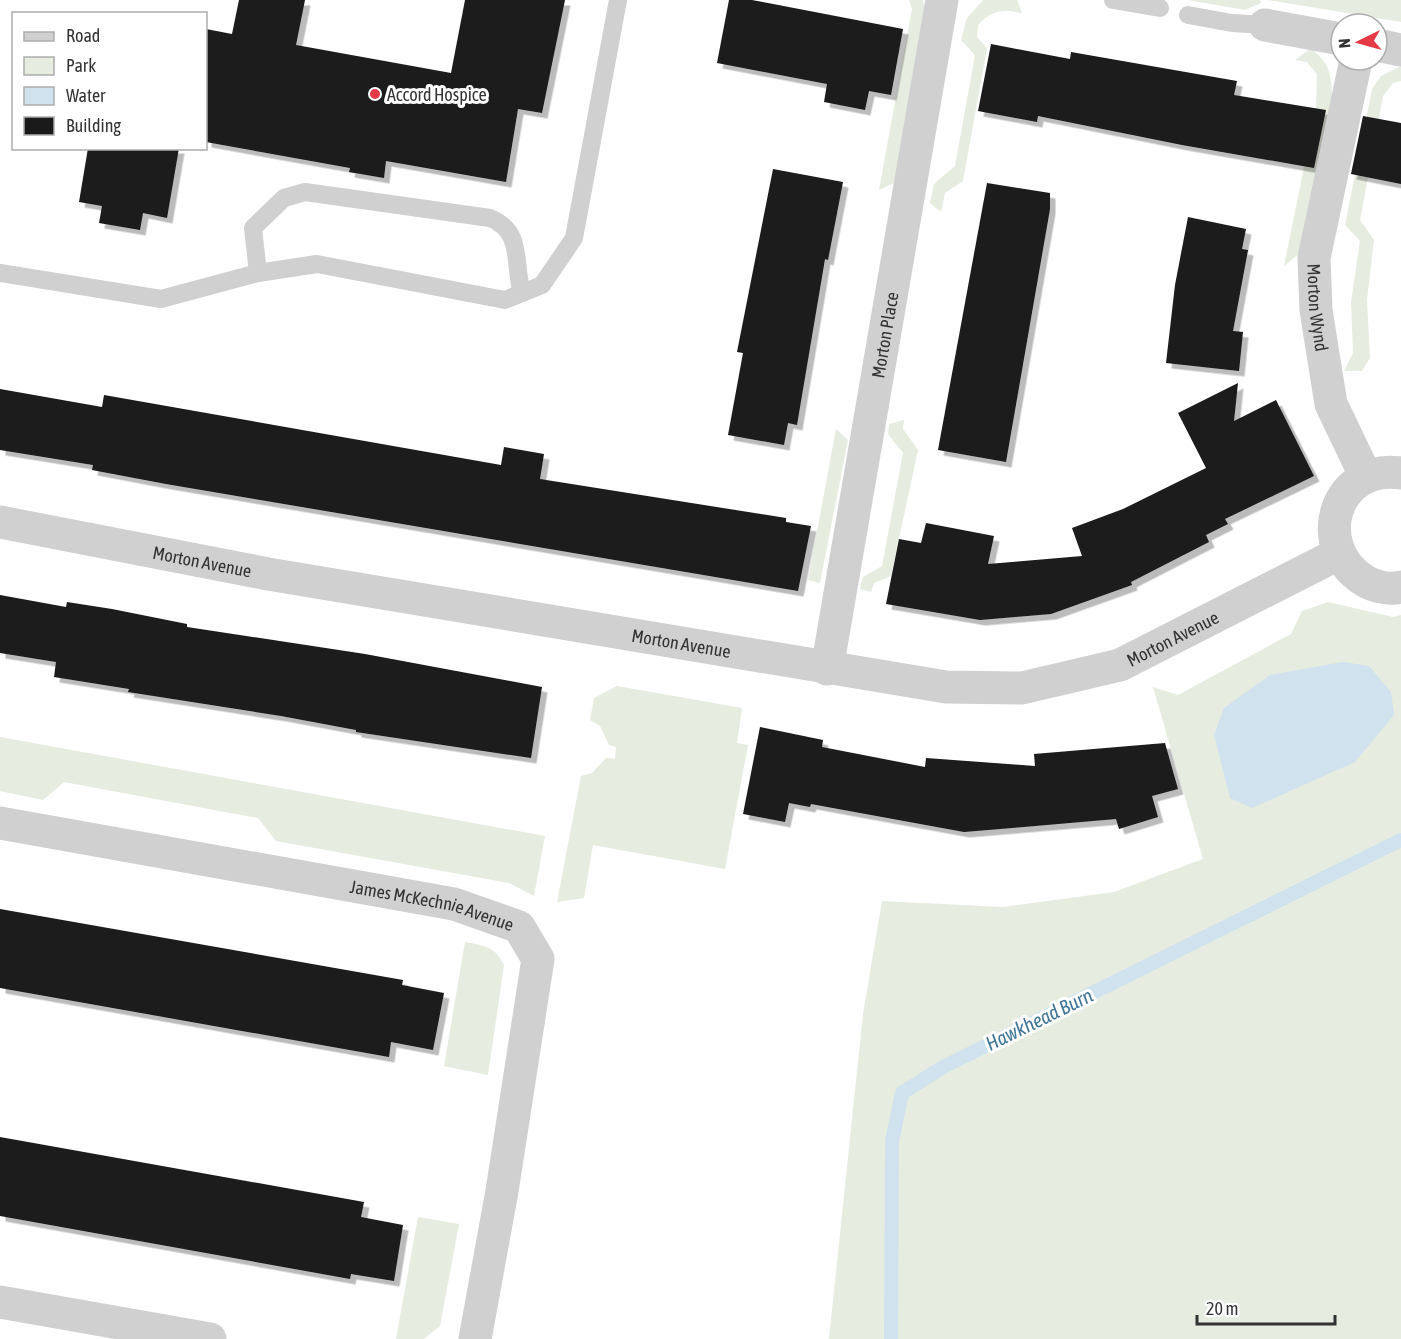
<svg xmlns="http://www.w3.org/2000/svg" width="1401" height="1339" viewBox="0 0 1401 1339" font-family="'Asap Condensed',sans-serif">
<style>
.green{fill:#e6ecdf}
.water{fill:#cfe2ee}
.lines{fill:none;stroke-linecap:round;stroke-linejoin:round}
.stream{stroke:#cfe2ee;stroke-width:14}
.building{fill:#1a1a1a;filter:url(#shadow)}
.service{stroke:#d0d0d0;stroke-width:18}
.minor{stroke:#d0d0d0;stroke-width:33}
.poi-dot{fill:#e63946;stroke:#fff;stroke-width:2}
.labels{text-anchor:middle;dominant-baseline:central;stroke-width:6;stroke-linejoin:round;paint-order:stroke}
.poi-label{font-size:18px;fill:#333;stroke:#fff;text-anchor:start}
.street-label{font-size:18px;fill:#333;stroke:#fff}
.water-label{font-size:20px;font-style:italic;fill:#3f7597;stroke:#fff}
</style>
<defs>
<filter id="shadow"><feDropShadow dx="5.5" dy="5.5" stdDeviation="0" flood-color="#0004"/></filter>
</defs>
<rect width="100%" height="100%" fill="#fff"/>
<g class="green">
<path d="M909,0h14l3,14 -32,169 -15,7 33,-181z"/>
<path d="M983,0h34l5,13c-21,-4 -30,-3 -44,12l-1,12 10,11 -24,133 -18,12 -4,19 -11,-9 4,-19 21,-18 20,-111 -14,-15 6,-22z"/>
<path d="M1188,0h72l1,3 -16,7z"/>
<path d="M1268,0h133v22z"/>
<path d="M1311,48c18,16 20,23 21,47l-32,158 -16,13 32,-158 1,-34 -10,-12 -12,-2z"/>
<path d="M1401,66v15l-8,2 -10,13 -23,124 14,20 -7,60 3,58 -8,13h-18l9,-18 -2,-51 9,-61 -15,-16 27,-136 9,-13z"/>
<path d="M904,420l-1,9 15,21 -27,126 -17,7 -3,9 -11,-3 3,-12 19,-11 21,-113 -15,-19 1,-10z"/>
<path d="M836,429l12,11 -28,143 -12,-3z"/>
<path d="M1328,602l65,15 8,-2v724h-572l34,-325 19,-113 121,6 111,-15 89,-33 -50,-172 25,8 113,-61 11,-23z"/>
<path d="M617,686l125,22 -5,35 11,2 -23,124 -132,-24 -9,53 -27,4 24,-126 11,-3 14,-15 9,1 1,-12 -7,-2 -9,-19 -10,-6 4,-22z"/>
<path d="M0,737l545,99 -11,60 -25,-13 -233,-42 -18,-23 -194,-36 -21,18 -43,-9z"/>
<path d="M465,942c19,4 30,4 39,23l-16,110 -44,-9z"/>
<path d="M418,1217l41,7 -19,102 -16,13h-28z"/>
</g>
<path class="water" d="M1343,662l26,4 22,26 3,23 -39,47 -103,46 -22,-10 -16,-63 10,-27 46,-33z"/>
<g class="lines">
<path class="stream" d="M891,1339l1,-198 10,-48 41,-26 458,-227"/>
</g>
<g class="building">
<path d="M239,0h66l-9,45 155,28 14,-73h100l-23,113 -24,-4 -12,73 -120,-21 -2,17 -35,-6 1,-4 -144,-26v-113l26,5z"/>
<path d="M729,0h23l151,29 -12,66 -22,-4 -4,19 -41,-8 3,-18 -110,-21z"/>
<path d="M991,44l79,15 1,-7 166,29 -3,14 92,15 -12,58 -132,-23 -144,-29 -1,6 -59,-11z"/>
<path d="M1363,116l38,7v61l-50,-10z"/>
<path d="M88,148h91l-12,70 -24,-5 -3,17 -41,-7 3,-17 -23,-4z"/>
<path d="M773,169l70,13 -15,78 -3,-1 -28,166 -9,-2 -4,22 -56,-10 15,-82 -6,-1z"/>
<path d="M987,183l63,10v16l-44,253 -68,-12z"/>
<path d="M1188,217l58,12 -4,20 6,1 -15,81 10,1 -4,39 -73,-8 9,-78z"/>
<path d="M1238,383l-4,38 42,-21 38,76 -89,43 3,5 -22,11 3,7 -78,40 1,3 -81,29 -71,6 -94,-16 13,-65 22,4 5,-20 68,13 -6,28 94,-8 -10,-28 51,-19 83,-41 -28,-55z"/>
<path d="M0,389l102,18 2,-12 397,70 3,-18 40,7 -4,25 246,39v4l25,4 -13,65 -632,-107 -74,-14 1,-5 -93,-15z"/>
<path d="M0,595l66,12 1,-5 45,7 75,15v3l178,27 177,33 -11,71 -175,-26v-2l-75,-14 -153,-24 1,-3 -75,-12 2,-15 -56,-9z"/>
<path d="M760,727l63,13 -1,7 103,20 1,-9 109,8 -1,-12 131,-11 13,46 -26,7 6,21 -39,12 -3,-10 -152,13 -153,-28 -1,3 -21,-4 -4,19 -42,-8z"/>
<path d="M0,909l403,71 -1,5 42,8 -11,57 -42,-8 -2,15 -389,-69z"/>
<path d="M0,1137l364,65 -3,15 42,8 -9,56 -43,-7 -1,5 -350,-63z"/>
</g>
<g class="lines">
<g class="service">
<path d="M1113,0l47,8"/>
<path d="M1188,15l44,8 33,2"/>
<path d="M0,273l161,26 97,-26 59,-9 188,36 37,-15 32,-47 44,-238"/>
<path d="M258,273l-5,-45 31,-30 21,-6 185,26c34,14 23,44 32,75"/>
</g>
<g class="minor">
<path d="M1265,25l76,14"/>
<path d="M1377,45l24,5"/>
<path id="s1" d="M1356,60l-42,198 2,52 15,94 35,73"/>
<path d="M1401,473c-66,-10 -92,73 -36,108 10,6 25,9 36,6"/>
<path id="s2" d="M0,522l268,52 678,113 76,1 98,-23 218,-111"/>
<path id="s3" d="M827,669l115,-669"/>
<path id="s4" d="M0,823l454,81 65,23 19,32 -36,232 -27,148"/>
<path d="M0,1302l210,37"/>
</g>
</g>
<circle class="poi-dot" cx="375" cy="94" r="6"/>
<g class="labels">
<g class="poi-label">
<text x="387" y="94">Accord Hospice</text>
</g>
<g class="street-label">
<text stroke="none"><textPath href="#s1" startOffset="252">Morton Wynd</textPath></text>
<text stroke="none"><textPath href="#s3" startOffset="339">Morton Place</textPath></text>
<text stroke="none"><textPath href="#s2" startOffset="206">Morton Avenue</textPath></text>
<text stroke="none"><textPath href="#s2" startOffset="1196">Morton Avenue</textPath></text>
<text stroke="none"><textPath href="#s2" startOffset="692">Morton Avenue</textPath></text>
<text stroke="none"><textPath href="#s4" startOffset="440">James McKechnie Avenue</textPath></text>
</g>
<g class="water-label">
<text transform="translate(1039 1019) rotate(-26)">Hawkhead Burn</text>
</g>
</g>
<rect x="12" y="12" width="195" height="138" fill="#ffffff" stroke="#adadad" stroke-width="1.5"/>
<rect x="24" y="32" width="30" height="9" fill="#d0d0d0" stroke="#adadad" stroke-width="1.5"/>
<text x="66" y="42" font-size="18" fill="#333333">Road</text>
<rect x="24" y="57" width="30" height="18" fill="#e6ecdf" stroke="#adadad" stroke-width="1.5"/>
<text x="66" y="72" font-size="18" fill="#333333">Park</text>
<rect x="24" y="87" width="30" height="18" fill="#cfe2ee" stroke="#adadad" stroke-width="1.5"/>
<text x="66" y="102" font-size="18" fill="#333333">Water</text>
<rect x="24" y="117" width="30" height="18" fill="#1a1a1a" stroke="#adadad" stroke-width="1.5"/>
<text x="66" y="132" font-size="18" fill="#333333">Building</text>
<g transform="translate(1359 42) rotate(265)"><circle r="28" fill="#ffffff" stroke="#adadad" stroke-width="1.5"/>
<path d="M0-4.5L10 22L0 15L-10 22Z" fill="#e63946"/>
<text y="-9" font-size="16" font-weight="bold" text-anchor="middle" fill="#333333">N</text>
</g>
<path d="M1197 1315v9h138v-9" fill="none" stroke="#333333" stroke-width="3"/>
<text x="1206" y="1315" font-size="18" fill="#333333" stroke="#ffffff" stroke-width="4.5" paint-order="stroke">20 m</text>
</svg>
